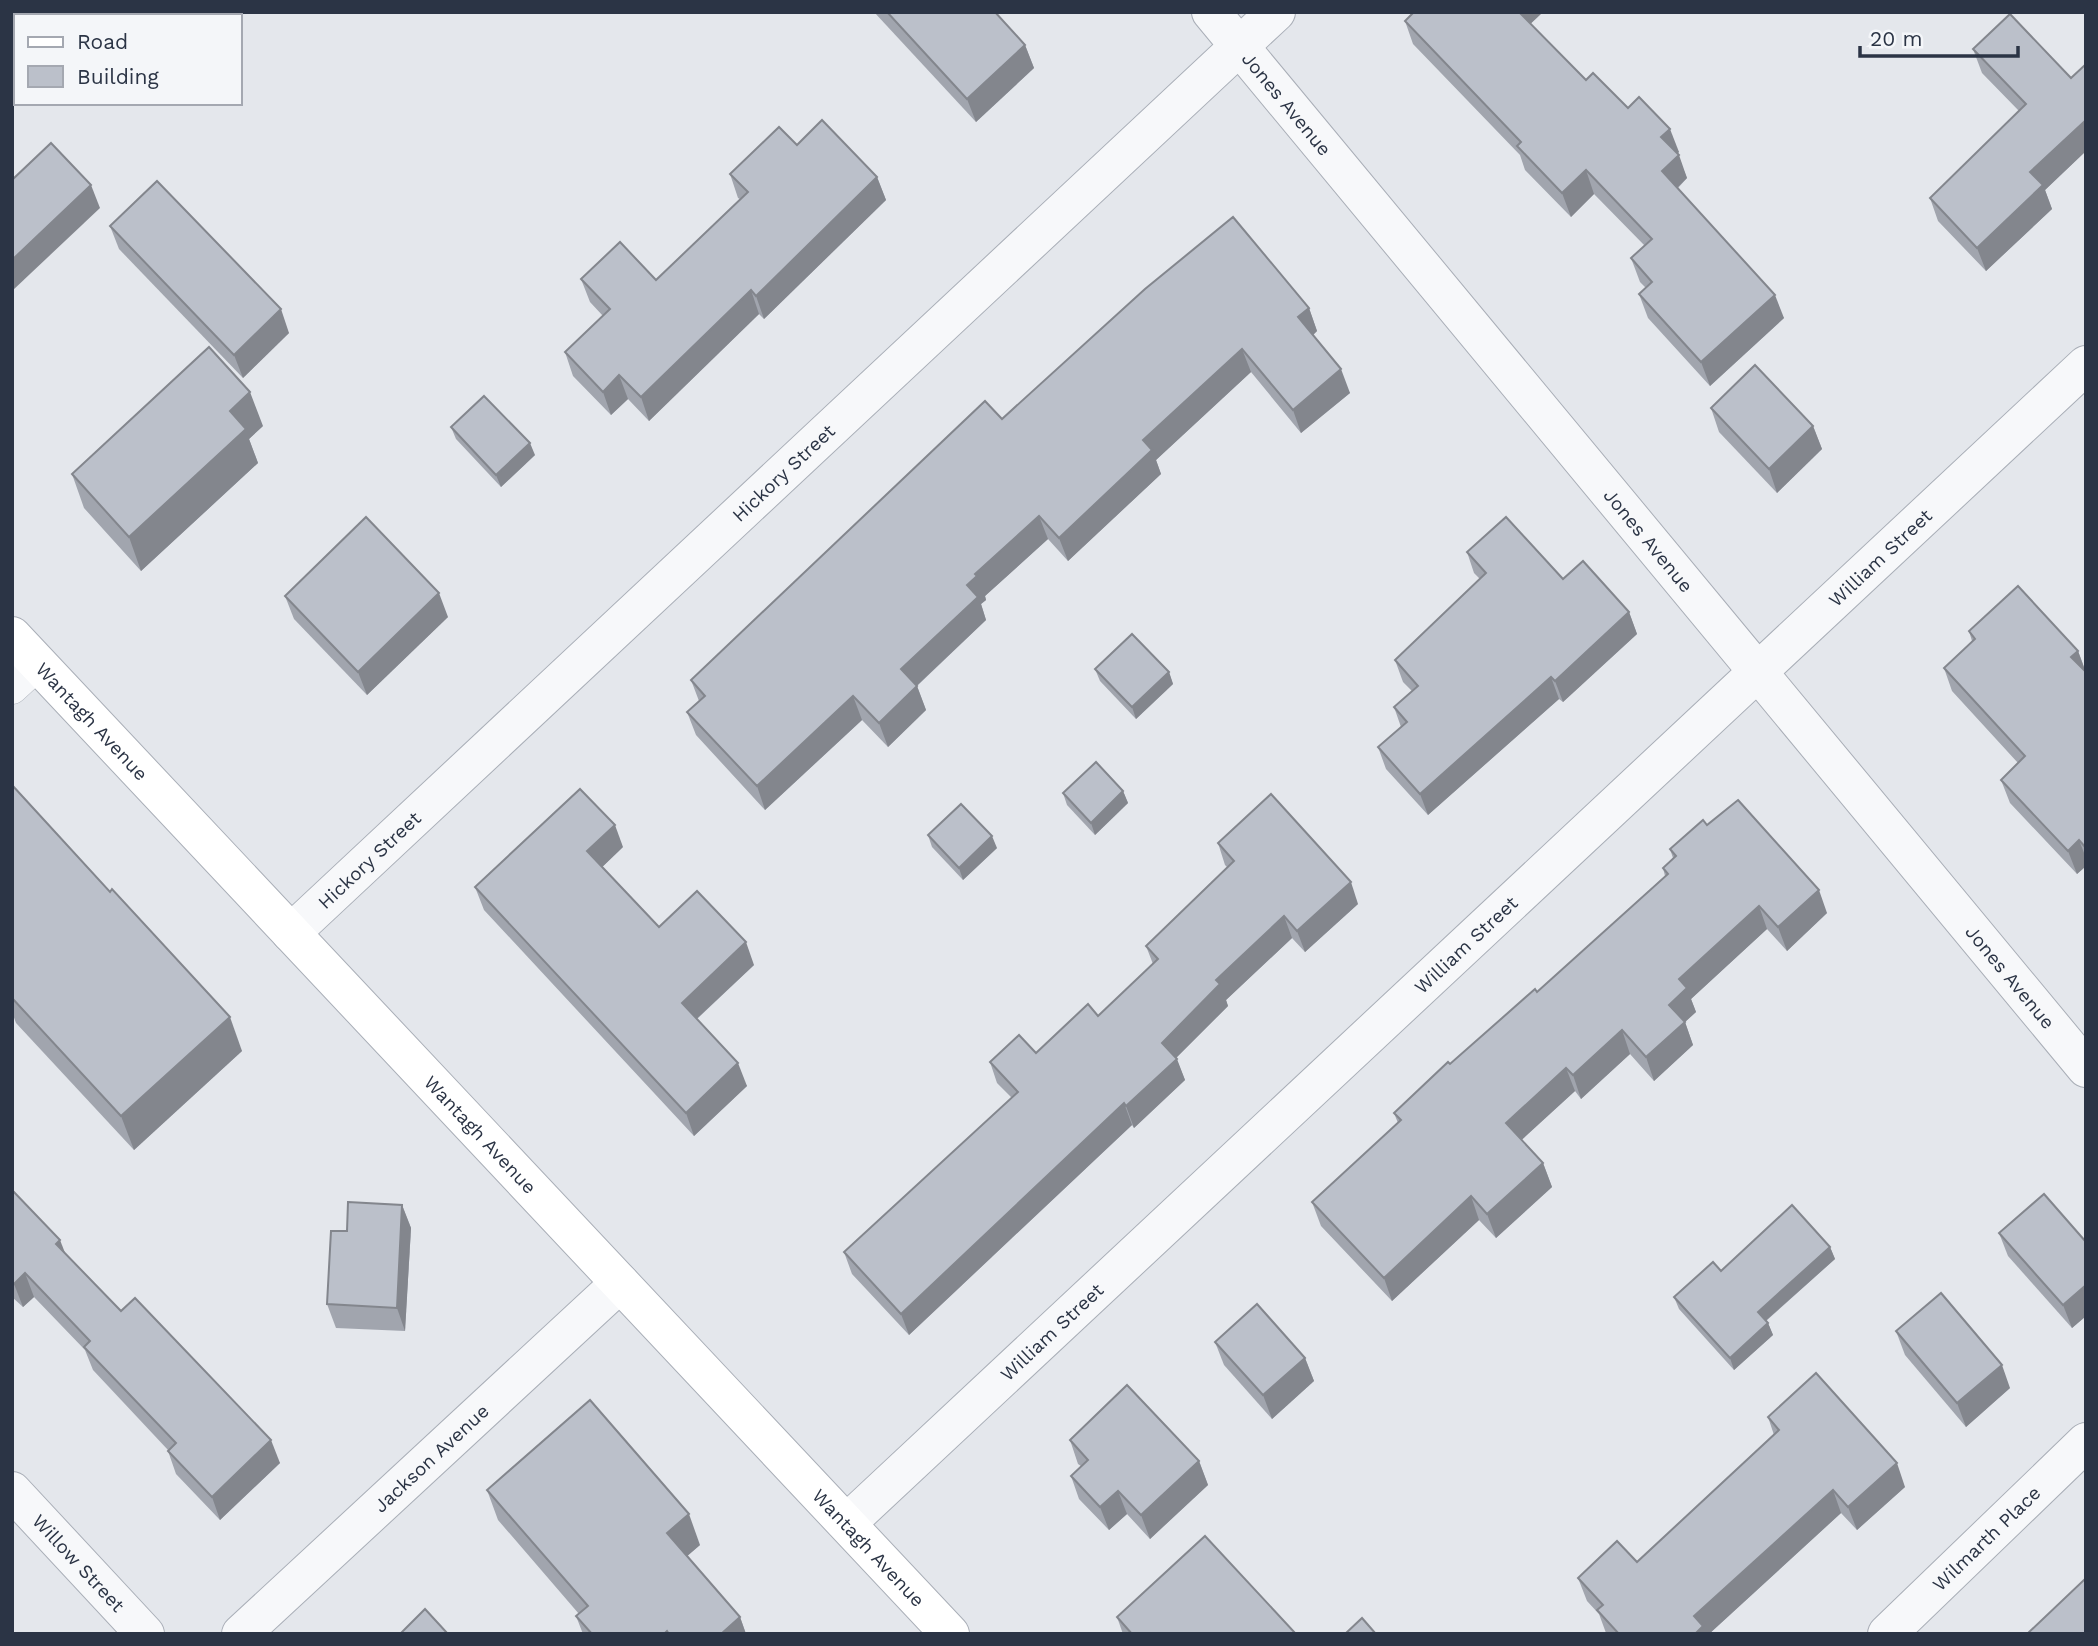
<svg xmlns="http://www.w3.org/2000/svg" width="2098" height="1646" viewBox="0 0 2098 1646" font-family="'Work Sans',sans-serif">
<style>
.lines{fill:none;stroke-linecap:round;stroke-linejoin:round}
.service-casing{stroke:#a9aeb7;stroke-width:33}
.minor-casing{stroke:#a9aeb7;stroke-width:40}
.secondary-casing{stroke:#a9aeb7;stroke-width:40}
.service{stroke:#f7f8fa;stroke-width:32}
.minor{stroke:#f7f8fa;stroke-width:38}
.secondary{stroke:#fff;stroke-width:38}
.wall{fill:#a1a5ae}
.shaded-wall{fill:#83868d}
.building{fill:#bbc0ca;stroke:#83868d;stroke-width:2}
.labels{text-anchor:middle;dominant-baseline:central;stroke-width:6;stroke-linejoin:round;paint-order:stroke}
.street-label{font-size:19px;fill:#2b3445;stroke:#f4f6f9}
</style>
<rect width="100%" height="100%" fill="#e4e7ec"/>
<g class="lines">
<g class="service-casing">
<path id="service" d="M12,688l26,-24"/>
</g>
<g class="minor-casing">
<g id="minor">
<path id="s1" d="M1211,12l875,1056"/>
<path id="s2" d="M291,933l985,-921"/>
<path id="s3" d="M12,1491l133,143"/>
<path id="s4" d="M847,1523l1239,-1158"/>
<path id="s5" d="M241,1634l379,-351"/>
<path id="s6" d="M1887,1634l199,-192"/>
</g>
</g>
<g class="secondary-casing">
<g id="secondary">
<path id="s7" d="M12,636l938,998"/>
</g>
</g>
<use href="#service" class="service"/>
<use href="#minor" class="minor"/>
<use href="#secondary" class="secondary"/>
</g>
<g class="wall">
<path d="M874,12h121l30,33 9,23 -58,54z"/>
<path d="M1414,12h129l-13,12 56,56 42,28 51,44 -2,2 10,24 -9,10 106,130 -74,68 -62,-68 -9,-24 7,-6 -6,-6 -9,-24 14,-12 -51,-52 -23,23 -46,-47 -5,-15 -107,-111 -8,-23z"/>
<path d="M1973,49l98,29 15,-14v87l-41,39 7,19 -66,62 -48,-50 -8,-23 89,-87 -37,-38z"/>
<path d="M797,145l80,32 9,23 -122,119 -5,-5 -110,107 -21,-22 -17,16 -38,-39 -8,-24 38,-36 -13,-14 -9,-23 75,1 84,-81 -2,-1 -8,-24z"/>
<path d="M110,226l179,107 -46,45 -124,-129z"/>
<path d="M1309,308l8,23 -4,4 37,58 -49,40 -50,-61 -95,88 5,14 -93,87 -20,-22 -63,57 1,4 -5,4 5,16 -69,66 9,24 -38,37 -26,-27 -97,90 -69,-75 -9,-23 12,-11 -8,-21 311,-261z"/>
<path d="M1711,408l102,18 9,23 -45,44 -58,-61z"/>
<path d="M263,426l-14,13 9,24 -117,108 -57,-63 -12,-34z"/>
<path d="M451,427l84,28 -34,32 -45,-48z"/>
<path d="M1467,552l96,27 66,33 8,22 -74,68 -4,-3 -131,116 -42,-46 -8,-22 23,-20 -7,-20 18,-16 -9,-9 -8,-22 85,-81 -6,-6z"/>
<path d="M285,596l163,21 -81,78 -73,-76z"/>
<path d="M1969,631l109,20 8,21v194l-9,8 -67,-71 -9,-23 17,-17 -66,-72 -8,-23 28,-27z"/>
<path d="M1095,669l74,3 4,12 -37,35 -36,-38z"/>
<path d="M12,785l230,266 -108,99 -118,-127 -4,-11z"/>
<path d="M1123,791l5,12 -33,32 -28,-30 -4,-12z"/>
<path d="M1707,825l120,88 -40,38 -20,-22 -76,70 5,13 -11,10 8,23 -39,36 -24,-27 -49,45 -6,-8 -54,49 22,23 9,24 -56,51 -17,-18 -87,81 -71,-75 -9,-24 86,-79 -4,-10 56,-49 87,-72 128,-116 -2,-8 10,-10 -3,-9z"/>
<path d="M928,835l69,13 -34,32 -31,-33z"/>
<path d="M1218,843l140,61 -53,48 -13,-14 -66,62 2,6 -52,52 9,22 -51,48 -2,-3 -223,210 -57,-61 -8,-22 168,-154 -15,-15 -7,-21 46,-9 62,-37 55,-52 -7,-18 81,-79 -2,-2z"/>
<path d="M623,847l-21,20 57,60 95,38 -57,54 50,67 -53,50 -210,-226 -9,-23z"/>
<path d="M12,1189l53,64 56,58 159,152 -60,57 -44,-46 -8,-23v-1l-75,-80 -8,-20 -51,-53 -11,10 -11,-10z"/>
<path d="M402,1205l9,23 -6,103 -69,-3 -9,-24 20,-73z"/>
<path d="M1999,1233l87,9v74l-14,12 -64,-72z"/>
<path d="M1830,1247l5,12 -69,62 2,2 5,12 -39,35 -55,-61 -5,-12 47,-26z"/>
<path d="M1896,1331l114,57 -44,39 -61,-72z"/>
<path d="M1215,1342l90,16 9,23 -42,38 -48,-54z"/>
<path d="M1768,1417l137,70 -48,43 -16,-17 -132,121 -103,-1 -7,-19 -12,-13 -9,-23 59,-16 137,-127z"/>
<path d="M1070,1440l129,21 9,24 -58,54 -23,-25 -18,16 -30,-31 -8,-23 10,-10 -3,-2z"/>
<path d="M487,1490l213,55 -13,11 53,61 6,17h-163l-7,-18 3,-2 -81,-94z"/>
<path d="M1117,1617l179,17h-173z"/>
</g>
<g class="shaded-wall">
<path d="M1516,12h27l-20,19z"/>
<path d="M1025,45l9,23 -58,54 -9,-23z"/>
<path d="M2086,120v31l-41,39 7,19 -66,62 -9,-23 53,-76z"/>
<path d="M1670,129l9,23 -9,8 -9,-23z"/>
<path d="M1679,155l8,23 -16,16 -9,-23z"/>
<path d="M1586,170l8,24 -23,23 -9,-24z"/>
<path d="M877,177l9,23 -122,119 -8,-23z"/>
<path d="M91,185l9,23 -88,83v-31z"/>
<path d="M751,290l8,24 -110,107 -8,-24z"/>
<path d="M1775,295l9,23 -74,68 -9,-24z"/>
<path d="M1309,308l8,23 -10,10 -9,-24z"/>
<path d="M281,309l8,24 -46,45 -9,-23z"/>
<path d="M1242,349l9,23 -95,88 5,14 -93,87 -9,-23 84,-98z"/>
<path d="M1341,369l9,24 -49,40 -8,-23z"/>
<path d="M619,375l9,24 -17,16 -8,-23z"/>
<path d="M250,392l13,34 -14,13 9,24 -117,108 -12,-34 101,-126z"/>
<path d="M1813,426l9,23 -45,44 -8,-24z"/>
<path d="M530,443l5,12 -34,32 -5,-12z"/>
<path d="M1039,516l9,23 -63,57 1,4 -5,4 5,16 -77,73 -8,-24 74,-95z"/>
<path d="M439,593l9,24 -81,78 -9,-23z"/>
<path d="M1629,612l8,22 -74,68 -8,-21z"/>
<path d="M2078,651l8,22 -15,-16z"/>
<path d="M1169,672l4,12 -37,35 -4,-12z"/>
<path d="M1551,677l8,22 -131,116 -8,-21z"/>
<path d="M917,686l9,24 -38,37 -9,-24z"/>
<path d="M853,696l9,24 -97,90 -8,-24z"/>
<path d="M1123,791l5,12 -33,32 -4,-12z"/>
<path d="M615,825l8,22 -27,26 -9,-22z"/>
<path d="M992,836l5,12 -34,32 -4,-12z"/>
<path d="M2079,840l7,18v8l-9,8 -9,-23z"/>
<path d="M1351,882l7,22 -53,48 -8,-21z"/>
<path d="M1819,890l8,23 -40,38 -9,-24z"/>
<path d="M1759,906l8,23 -76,70 5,13 -11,10 8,23 -39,36 -8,-24 23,-52 10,-26z"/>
<path d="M1284,916l8,22 -66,62 2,6 -58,58 7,-5 8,21 -51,48 -8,-22 36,-63 54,-63z"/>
<path d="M746,942l8,23 -64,60 -8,-22z"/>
<path d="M230,1017l12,34 -108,99 -13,-34z"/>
<path d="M1622,1030l8,24 -49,45 -8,-24z"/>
<path d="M738,1063l9,23 -53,50 -8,-23z"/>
<path d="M1566,1068l9,23 -61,56 -8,-24z"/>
<path d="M1124,1103l8,22 -223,210 -8,-21z"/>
<path d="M1543,1163l9,24 -56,51 -9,-24z"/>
<path d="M1471,1196l8,24 -87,81 -8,-23z"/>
<path d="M402,1205l9,23 -6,103 -8,-23z"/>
<path d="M60,1240l9,23 -13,-19z"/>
<path d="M1830,1247l5,12 -73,65 -4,-12z"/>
<path d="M25,1273l9,24 -11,10 -9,-23z"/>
<path d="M2086,1285v31l-14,12 -9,-23z"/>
<path d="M1768,1323l5,12 -39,35 -4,-12z"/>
<path d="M1305,1358l9,23 -42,38 -9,-24z"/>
<path d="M2002,1365l8,23 -44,39 -9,-24z"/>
<path d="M271,1440l9,23 -60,57 -8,-23z"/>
<path d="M1199,1461l9,24 -58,54 -9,-24z"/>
<path d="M1897,1463l8,24 -48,43 -9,-23z"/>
<path d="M1833,1490l8,23 -132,121h-11l-4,-18z"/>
<path d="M1118,1491l9,23 -18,16 -9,-23z"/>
<path d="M689,1514l11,31 -22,19 -11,-31z"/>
<path d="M740,1617l6,17h-25z"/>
</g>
<g class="building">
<path d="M887,12h108l30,33 -58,54z"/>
<path d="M1414,12h105l67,68 7,-7 35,35 11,-11 31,32 -9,8 18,18 -17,16 113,124 -74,67 -62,-68 13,-12 -21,-24 21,-19 -66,-69 -24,23 -45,-47 4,-4 -116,-121z"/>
<path d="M2010,14l61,64 15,-14v56l-56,52 13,13 -66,63 -47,-50 96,-94 -53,-55z"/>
<path d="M822,120l55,57 -121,119 -5,-6 -110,107 -22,-22 -16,17 -38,-40 45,-43 -29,-30 39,-37 36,38 92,-88 -18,-18 49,-47 18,18z"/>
<path d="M51,143l40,42 -79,75v-80z"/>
<path d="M157,181l124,128 -47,46 -124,-129z"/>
<path d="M1233,217l76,91 -11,9 43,52 -48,41 -51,-61 -99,91 9,10 -93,88 -20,-22 -64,58 2,2 -10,9 11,12 -77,72 16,17 -38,37 -26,-27 -96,90 -70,-74 18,-16 -14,-16 294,-279 17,18 143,-130z"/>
<path d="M209,347l41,45 -20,19 16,18 -117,108 -57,-63z"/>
<path d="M1755,365l58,61 -44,43 -58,-61z"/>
<path d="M484,396l46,47 -34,32 -45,-48z"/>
<path d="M366,517l73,76 -81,79 -73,-76z"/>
<path d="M1506,517l57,62 20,-18 46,51 -74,69 -4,-4 -131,117 -42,-47 29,-25 -13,-15 24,-21 -23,-26 91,-87 -19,-21z"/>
<path d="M2018,586l60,65 -7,6 15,15v176l-7,-8 -11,11 -67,-71 24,-24 -81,-88 31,-29 -6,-8z"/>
<path d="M1132,634l37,38 -37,35 -37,-38z"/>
<path d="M1096,762l27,29 -32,32 -28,-30z"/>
<path d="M12,785l98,107 2,-3 118,128 -109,99 -109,-118z"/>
<path d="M580,789l35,36 -28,26 72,76 38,-36 49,51 -64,61 56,60 -52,50 -211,-226z"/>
<path d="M1271,794l80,88 -54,49 -13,-15 -68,64 4,4 -58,59 15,16 -51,47 -2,-3 -223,211 -57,-62 174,-160 -28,-30 29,-27 17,18 52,-49 10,12 60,-57 -12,-13 88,-85 -16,-18z"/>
<path d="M1738,800l81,90 -41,37 -19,-21 -80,73 8,9 -18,17 16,17 -39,35 -24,-27 -49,45 -7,-7 -60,55 37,40 -56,51 -16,-18 -87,82 -72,-76 89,-82 -7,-7 54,-51 2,2 85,-75 2,3 131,-118 -5,-6 13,-12 -6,-7 33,-29 4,5z"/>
<path d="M961,804l31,32 -33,32 -31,-33z"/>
<path d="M12,1190l48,50 -4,4 65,67 14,-13 136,142 -59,57 -44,-46 8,-8 -92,-96 6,-6 -65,-68 -11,11 -2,-2z"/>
<path d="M2044,1194l42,48v43l-23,20 -64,-72z"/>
<path d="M348,1202l54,3 -5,103 -70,-4 4,-73h16z"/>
<path d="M1792,1205l38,42 -72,65 10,11 -38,35 -56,-61 39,-35 8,9z"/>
<path d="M1941,1293l61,72 -45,38 -61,-72z"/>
<path d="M1257,1304l48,54 -42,37 -48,-53z"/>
<path d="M1816,1373l81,90 -49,44 -15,-17 -139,126 9,10 -6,6 2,2h-80l-22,-24 6,-5 -25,-27 39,-37 20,21 142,-132 -11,-13z"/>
<path d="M1127,1385l72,76 -58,54 -23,-24 -18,16 -29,-31 17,-16 -18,-20z"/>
<path d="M590,1400l99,114 -22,19 73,84 -19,17h-52l-2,-3 -3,3h-72l-16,-18 12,-10 -101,-116z"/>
<path d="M1205,1536l91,98h-164l-15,-17z"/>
<path d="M2086,1578v56h-59z"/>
<path d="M425,1609l23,25h-48z"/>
<path d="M1362,1618l14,16h-31z"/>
</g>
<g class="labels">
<g class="street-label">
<text stroke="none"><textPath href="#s1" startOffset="119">Jones Avenue</textPath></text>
<text stroke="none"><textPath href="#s2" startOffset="674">Hickory Street</textPath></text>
<text stroke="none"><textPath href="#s1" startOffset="686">Jones Avenue</textPath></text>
<text stroke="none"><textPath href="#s4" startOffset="1414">William Street</textPath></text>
<text stroke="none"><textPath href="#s7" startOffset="117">Wantagh Avenue</textPath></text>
<text stroke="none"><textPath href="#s2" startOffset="107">Hickory Street</textPath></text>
<text stroke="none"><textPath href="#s4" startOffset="847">William Street</textPath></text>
<text stroke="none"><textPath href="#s1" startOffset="1253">Jones Avenue</textPath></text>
<text stroke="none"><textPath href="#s7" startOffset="684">Wantagh Avenue</textPath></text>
<text stroke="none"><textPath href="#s4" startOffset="280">William Street</textPath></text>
<text stroke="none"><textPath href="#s5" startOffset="259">Jackson Avenue</textPath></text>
<text stroke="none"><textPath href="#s6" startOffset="138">Wilmarth Place</textPath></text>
<text stroke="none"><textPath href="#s7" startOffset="1251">Wantagh Avenue</textPath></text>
<text stroke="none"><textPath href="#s3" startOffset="98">Willow Street</textPath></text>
</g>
</g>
<rect width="2098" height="1646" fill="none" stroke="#2b3445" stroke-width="28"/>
<rect x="14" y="14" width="228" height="91" fill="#f4f6f9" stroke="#a4a8b1" stroke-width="2"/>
<rect x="28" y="37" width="35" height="10" fill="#ffffff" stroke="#a4a8b1" stroke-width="2"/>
<text x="77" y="49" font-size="21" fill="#2b3445">Road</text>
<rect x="28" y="66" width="35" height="21" fill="#bbc0ca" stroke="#a4a8b1" stroke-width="2"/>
<text x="77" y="84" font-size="21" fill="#2b3445">Building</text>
<path d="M1860 46v10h158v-10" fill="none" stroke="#2b3445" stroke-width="3.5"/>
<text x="1870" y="46" font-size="21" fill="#2b3445" stroke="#f4f6f9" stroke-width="5" paint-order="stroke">20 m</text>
</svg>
